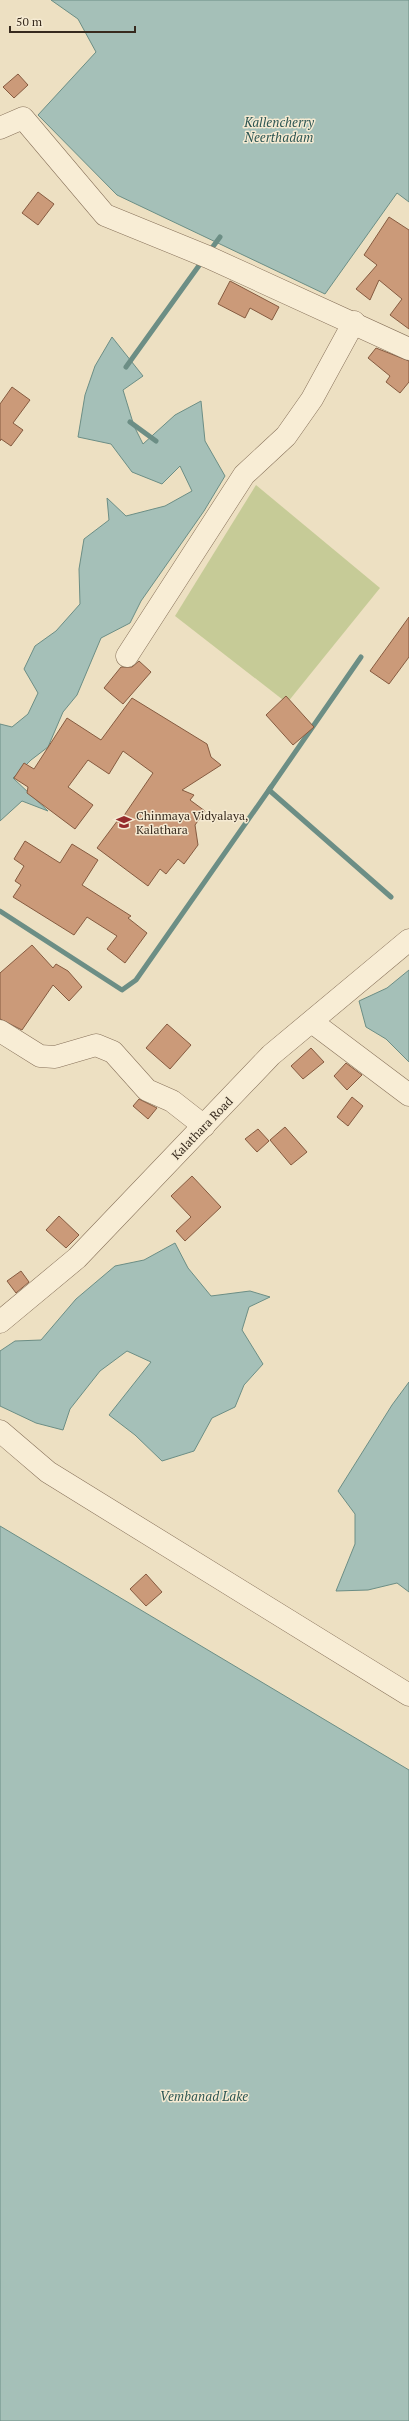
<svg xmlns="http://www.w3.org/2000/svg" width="409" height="2421" viewBox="0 0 409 2421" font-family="'PT Serif',serif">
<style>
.green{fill:#c6cb97}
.water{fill:#a5c0b8;stroke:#6c8e85}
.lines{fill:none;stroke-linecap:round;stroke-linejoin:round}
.stream{stroke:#6c8e85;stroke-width:5}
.building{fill:#cb9a79;stroke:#865b40}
.minor-casing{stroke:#87715a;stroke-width:23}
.minor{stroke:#f8edd5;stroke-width:22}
.labels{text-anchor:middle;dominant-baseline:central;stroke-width:3;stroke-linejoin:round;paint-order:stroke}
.poi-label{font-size:12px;fill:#372a1e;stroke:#f5ead2;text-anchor:start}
.street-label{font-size:12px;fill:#372a1e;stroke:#f5ead2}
.water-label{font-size:13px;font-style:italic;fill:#2d5653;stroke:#f5ead2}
</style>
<rect width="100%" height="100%" fill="#ede0c2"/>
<path class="green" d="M256,485l124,103 -93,115 -112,-87z"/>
<g class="water">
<path d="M51,0h358v202l-12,-9 -72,101 -208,-99 -79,-80 58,-63 -18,-33z"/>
<path d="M112,337l31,39 -20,14 11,36 9,18 32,-29 26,-14 4,40 20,35 -21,35 -63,90 -11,22 -29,15 -24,57 -14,17 -15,35 -17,13 -18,18 35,33 -26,-10 -22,20v-97l12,3 16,-13 10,-21 -14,-24 11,-23 21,-15 24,-27 -1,-35 5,-30 25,-19 -2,-22 19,18 39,-10 27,-15 -12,-25 -18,18 -30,-12 -21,-28 -33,-7 7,-42 10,-29z"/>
<path d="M409,970v92l-23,-23 -20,-12 -7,-26 28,-13z"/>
<path d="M175,1243l13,25 23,28 39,-5 20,6 -21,10 -7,23 21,34 -19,21 -9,22 -23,11 -18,33 -32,10 -27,-26 -26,-20 42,-53 -24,-11 -27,20 -30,38 -7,21 -27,-7 -36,-17v-55l15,-10 26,-1 35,-41 39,-33 29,-6z"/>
<path d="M409,1382v210l-12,-9 -29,7 -32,1 19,-47v-30l-17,-23 54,-86z"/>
<path d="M0,1526l409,244v651h-409z"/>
</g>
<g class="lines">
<g class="stream">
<path d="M209,252l11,-15"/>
<path d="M126,367l77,-107"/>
<path d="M130,422l26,19"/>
<path d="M361,657l-92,133 122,107"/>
<path d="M0,911l122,79 14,-10 135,-193"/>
</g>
</g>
<g class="building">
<path d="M18,74l10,11 -14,13 -11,-11z"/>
<path d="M38,192l16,12 -16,21 -16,-12z"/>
<path d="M389,217l20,13v99l-19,-14 12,-16 -23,-19 -9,20 -14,-11 21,-24 -13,-10z"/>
<path d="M230,281l49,26 -7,13 -22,-12 -5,10 -27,-14z"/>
<path d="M376,348l33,13v21l-9,11 -14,-11 4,-6 -22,-18z"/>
<path d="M12,387l18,13 -17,23 10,7 -12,16 -10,-7 -1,2v-37z"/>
<path d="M409,617v40l-20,27 -19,-13z"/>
<path d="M139,661l12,11 -28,32 -19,-16 17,-21h11z"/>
<path d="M286,696l28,31 -21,18 -27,-30z"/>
<path d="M132,698l75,46 4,13 10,8 -39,25 12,5 -4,5 15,11 -10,14 3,20 -14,19 -6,-5 -12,15 -6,-5 -12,17 -51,-38 24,-32 2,1 30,-44 -30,-22 -14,23 -21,-14 -20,27 25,18 -18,24 -48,-36 1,-6 -14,-9 10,-15 10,6 33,-51 34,22z"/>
<path d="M25,841l35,22 12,-19 26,16 -16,25 49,31 -3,2 19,15 -22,30 -18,-14 10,-13 -30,-19 -13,18 -61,-38 8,-12 -6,-4 9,-15 -10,-7z"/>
<path d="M32,945l21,23 3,-4 12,7 14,16 -13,14 -16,-16 -31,45 -22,-11v-46z"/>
<path d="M167,1024l24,21 -21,24 -24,-21z"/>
<path d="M311,1048l13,14 -21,17 -12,-13z"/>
<path d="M346,1063l16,12 -15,15 -13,-14z"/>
<path d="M352,1097l11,9 -15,20 -11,-9z"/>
<path d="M139,1099l18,9 -9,11 -15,-13z"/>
<path d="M285,1127l22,25 -16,13 -21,-25z"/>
<path d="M258,1129l11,12 -12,11 -12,-13z"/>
<path d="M192,1176l29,31 -36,34 -9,-10 15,-14 -20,-21z"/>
<path d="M59,1216l20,19 -13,13 -20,-18z"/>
<path d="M21,1271l8,11 -13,11 -9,-12z"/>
<path d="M146,1574l16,18 -16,14 -16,-17z"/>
</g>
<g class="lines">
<g class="minor-casing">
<g id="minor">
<path d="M0,128l23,-10 82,97 103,42 201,92"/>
<path d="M127,656l117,-181 42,-39 26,-37 42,-77"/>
<path d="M312,1022l97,73"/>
<path d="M0,1031l40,25 15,1 41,-12 17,7 34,38 25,11 32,25"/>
<path d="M0,1322l77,-64 194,-203 138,-115"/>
<path d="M0,1431l48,41 361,223"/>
</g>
</g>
<use href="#minor" class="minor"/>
</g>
<defs>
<g id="school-bare" transform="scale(1.2)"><path d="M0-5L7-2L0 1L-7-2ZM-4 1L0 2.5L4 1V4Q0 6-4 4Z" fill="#952b2d" stroke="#f5ead2" stroke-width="2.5" paint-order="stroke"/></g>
</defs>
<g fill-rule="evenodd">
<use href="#school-bare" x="124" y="822"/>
</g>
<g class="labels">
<g class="poi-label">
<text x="136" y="815">Chinmaya Vidyalaya,<tspan x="136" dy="14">Kalathara</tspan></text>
</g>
<g class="street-label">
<text transform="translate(202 1128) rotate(-46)">Kalathara Road</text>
</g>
<g class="water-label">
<text x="279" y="122">Kallencherry<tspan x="279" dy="15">Neerthadam</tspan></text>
<text x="204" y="2096">Vembanad Lake</text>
</g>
</g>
<path d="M10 26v6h125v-6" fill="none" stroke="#372a1e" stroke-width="2"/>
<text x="16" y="26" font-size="12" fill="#372a1e" stroke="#f5ead2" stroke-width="3" paint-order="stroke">50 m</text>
</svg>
